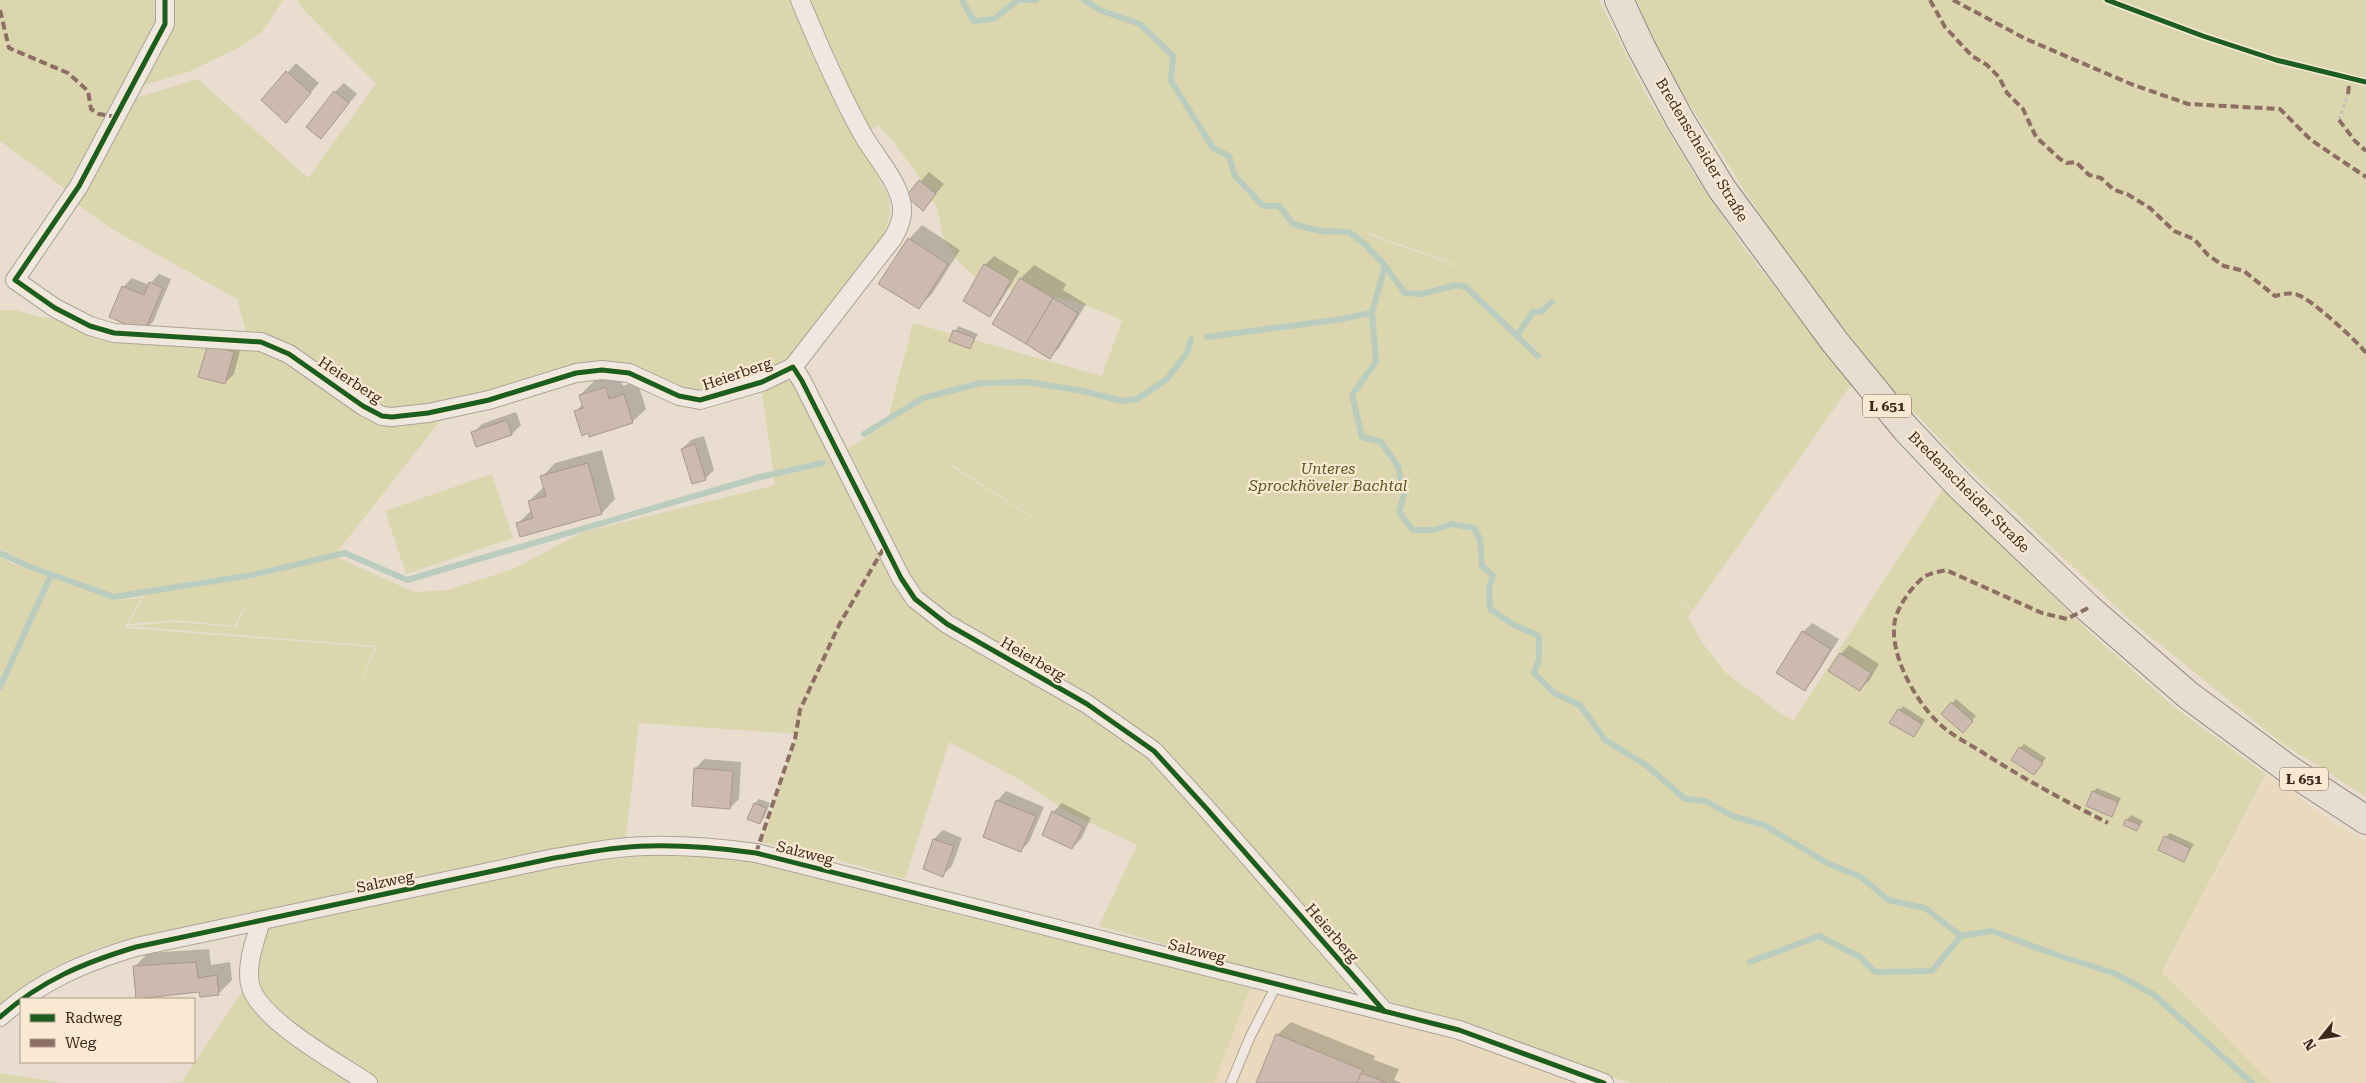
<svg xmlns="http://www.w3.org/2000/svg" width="2366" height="1083" viewBox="0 0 2366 1083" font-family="'Roboto Serif',serif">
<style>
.farmland{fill:#e9dabd}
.green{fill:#dcd6af;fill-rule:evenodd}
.shadow{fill:#0003}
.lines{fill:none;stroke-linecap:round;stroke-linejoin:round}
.stream{stroke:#b9ccbe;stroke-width:6}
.building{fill:#ccbaae;stroke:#a8978d}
.service-casing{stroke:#ada296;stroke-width:11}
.minor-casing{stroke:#ada296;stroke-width:20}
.primary-casing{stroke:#92877e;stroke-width:30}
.path{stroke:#c8bfb6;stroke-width:3;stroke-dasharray:4 2.5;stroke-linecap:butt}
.service{stroke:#efe8e0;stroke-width:9}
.minor{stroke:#efe8e0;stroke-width:18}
.primary{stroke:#e7ddd1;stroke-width:28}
.quiet{stroke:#8d6e63;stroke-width:4;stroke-dasharray:8 4;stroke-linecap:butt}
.cycleway-casing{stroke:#f9e9d3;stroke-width:8}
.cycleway{stroke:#1b5e20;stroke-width:5}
.labels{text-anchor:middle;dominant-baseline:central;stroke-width:4.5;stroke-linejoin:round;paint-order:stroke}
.shield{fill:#f9e9d3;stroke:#756254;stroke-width:1}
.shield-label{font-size:14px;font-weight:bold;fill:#3d281d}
.street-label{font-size:15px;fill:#3d281d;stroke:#f9e9d3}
.park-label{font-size:15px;font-style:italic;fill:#555b21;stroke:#f9e9d3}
</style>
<rect width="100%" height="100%" fill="#e8ddce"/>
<g class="farmland">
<path d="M2267,775l69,49 30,17v242h-116l-94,-97z"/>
<path d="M1252,986l123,30 103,31 95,36h-359z"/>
</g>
<g class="green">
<path d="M0,0h162l1,14 -92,179 -71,-52z"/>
<path d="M170,0h113l-22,33 -27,17 -46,22 -50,15z"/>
<path d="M297,0h498l66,144 28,54 1,18 -8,25 -93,125 -99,34 -58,-36 -56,3 -180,48 -148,-78 -11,-38 -125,-70 -39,-28 55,-96 11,-8 59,-18 110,99 68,-94 -73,-75z"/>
<path d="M804,0h795l45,91 50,83 52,77 106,132 -159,227 -22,-20 21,21 -4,7 16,27 22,28 57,42 11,5 149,-231 151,147 80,71 92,67 -104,198 109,111h-604v-2l-1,2h-35l-116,-36 -136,-50 -49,-55 14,-11 -15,11 -176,-195 -237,-148 -74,-147 45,-28 2,1 -1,-1 3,-2 -3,-3 25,-96 189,53 20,-56 -50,-20 -64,-11 -31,-10 -20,-19 -14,-23 -5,-27 -19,-33 -26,-36 -15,-16 -15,9zM1366,232l96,35v1l-94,-34zM951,465h1l157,101 -158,-100z"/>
<path d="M1637,0h729v797l-87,-56 -149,-121 -168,-157 -76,-81 -101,-129 -127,-198z"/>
<path d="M0,310h15l25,7 231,27 91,66 39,17 43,-11 -110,140 80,36 34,-2 65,-21 70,-37 192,-47 -14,-100 23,-4h13l107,205 250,170 210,239 -142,-35 -123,-34 38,-81 -68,-32 -47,-32 -73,-39 -44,137 -84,-24 -61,-13 37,-108 -158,-11 -13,115 -216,45 -183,34 -129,31 -46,20 -52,41v-454l11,8 105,37 26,-2 -17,29 2,1 248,19 -25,61 27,-62 -250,-20 47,-4 62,5 14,-30 -16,29 -60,-6 -45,4 15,-28 -26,3 -88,-35 -30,-15z"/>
<path d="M492,474l21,64 -107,36 -21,-63z"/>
<path d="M668,853l86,6 198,54 299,74 -37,96h-840l-40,-25 -71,-60 -7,-21 6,-50 297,-61z"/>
<path d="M244,989l118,94h-192l12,-1z"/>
<path d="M0,1073l63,10h-63z"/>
</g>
<g class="shadow">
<path d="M296,63l23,20 -33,38 -23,-21z"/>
<path d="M344,83l13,11 -36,43 14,-45z"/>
<path d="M929,172l15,12 -21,25 -16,-13z"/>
<path d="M922,225l38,25 -28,44 -14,14 -9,-69z"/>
<path d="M994,256l25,15 -21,35 -9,9 -4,-50z"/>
<path d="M1034,265l32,19 -3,6 23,14 -27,44 -9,9 -29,-79z"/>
<path d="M159,274l12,5 -18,43 -9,9 -21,-44 9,-9 17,7z"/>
<path d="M958,326l20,8 -8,14 -19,-8z"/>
<path d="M242,343l-8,31 -9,9 -16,-38z"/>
<path d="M619,374l4,12 14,-5 9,28 -14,13 -57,-10 8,-8 -3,-9 14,-14z"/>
<path d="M516,412l5,13 -9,9 -35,11 -4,-12 9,-9z"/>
<path d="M704,436l10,34 -9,9 -23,-30 9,-9z"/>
<path d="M602,450l13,49 -13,14 -81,22 -3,-12 14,-13 -3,-9 15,-14 -2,-10 13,-14z"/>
<path d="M1812,623l27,16 -26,41 -9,9 -26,-16 25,-41z"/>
<path d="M1849,645l30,19 -10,17 -9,8 -19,-35z"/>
<path d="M1956,699l20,17 -14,16 -19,-18z"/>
<path d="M1903,706l22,14 -11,16 -15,-26z"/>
<path d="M2024,744l22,14 -12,16 -14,-26z"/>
<path d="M704,759l37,3 -2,37 -9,9 -34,-40z"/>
<path d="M2097,788l24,10 -9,18 -19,-24z"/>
<path d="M1006,791l38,16 -15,35 -9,9 -36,-15 14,-36z"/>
<path d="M759,799l11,4 -6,15 -4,4 -5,-19z"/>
<path d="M1062,803l29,15 -10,21 -9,9 -19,-36z"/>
<path d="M2131,815l12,6 -6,9 -10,-10z"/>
<path d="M943,830l19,8 -10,28 -9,9 -9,-36z"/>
<path d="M2170,833l24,11 -10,17 -18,-24z"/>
<path d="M209,949l2,16 19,-3 2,18 -14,14 -18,-3 -66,-24 14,-14z"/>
<path d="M1291,1022l84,34 -1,4 25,9 -5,11 8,3h-145l20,-48z"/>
</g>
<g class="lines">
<g class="stream">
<path d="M962,0l12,21 20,-2 24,-19"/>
<path d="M1022,0h14"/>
<path d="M1084,0l18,11 38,13 33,32 -2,25 42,67 16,8 6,20 28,30h16l14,18 27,7 29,1 17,13 19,21 -13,47 4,49 -24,33 10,42 19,5 17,24 6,28 -5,18 14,18h21l18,-6 22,4 6,11 2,27 11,9 -4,14 1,20 24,16 25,11v23l-5,14 20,20 26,12 25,35 41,25 39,34 21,2 26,15 32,9 65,39 32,13 27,23 37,8 36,28 31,-5 68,25 54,17 39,21 99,89"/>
<path d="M1385,266l20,27 17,1 34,-9 10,2 72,69"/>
<path d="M1517,335l16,-23 9,-1 10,-9"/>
<path d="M1207,337l128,-17 37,-7"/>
<path d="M864,434l59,-36 58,-15 46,-1 56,9 39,10 15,-2 30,-20 20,-26 4,-14"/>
<path d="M0,553l28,13 86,31 138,-22 93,-22 62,27 353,-103 63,-14"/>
<path d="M0,687l51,-112"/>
<path d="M1750,962l69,-26 41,21 15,15 57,-1 29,-35"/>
</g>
</g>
<g class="building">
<path d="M286,71l25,22 -25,30 -25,-23z"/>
<path d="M334,91l15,12 -28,36 -15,-12z"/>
<path d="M919,180l17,14 -13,17 -17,-15z"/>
<path d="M908,238l40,26 -29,45 -41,-25z"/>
<path d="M984,264l27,16 -21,37 -27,-16z"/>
<path d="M1020,278l33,20 -27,46 -34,-20z"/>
<path d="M149,282l14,6 -19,44 -35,-15 13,-31 22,9z"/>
<path d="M1053,298l25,15 -28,46 -24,-15z"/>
<path d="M953,330l22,8 -5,11 -21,-8z"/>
<path d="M208,344l26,8 -9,32 -27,-7z"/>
<path d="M606,387l3,12 15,-5 9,29 -44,14 -1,-4 -6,3 -8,-25 9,-3 -4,-13z"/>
<path d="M507,420l5,15 -36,12 -5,-15z"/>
<path d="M695,444l11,36 -14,4 -11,-35z"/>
<path d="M588,463l14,51 -82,23 -4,-14 17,-5 -5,-17 18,-5 -6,-20z"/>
<path d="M1802,631l29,18 -26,42 -29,-18z"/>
<path d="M1840,653l31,20 -11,18 -32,-20z"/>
<path d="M1951,702l22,19 -10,12 -22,-19z"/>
<path d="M1898,709l24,15 -8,13 -25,-14z"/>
<path d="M2019,747l24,16 -9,12 -23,-15z"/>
<path d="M694,768l39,3 -3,38 -38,-3z"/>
<path d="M2092,791l26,11 -6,15 -26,-11z"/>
<path d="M996,800l40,16 -15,36 -38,-15z"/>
<path d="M754,803l12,5 -6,16 -13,-5z"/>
<path d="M1052,811l31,16 -11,22 -30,-14z"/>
<path d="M2126,819l14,6 -3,6 -14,-6z"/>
<path d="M2164,836l26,12 -6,14 -26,-12z"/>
<path d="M933,839l21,7 -11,31 -20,-8z"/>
<path d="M196,962l2,16 19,-3 2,20 -19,2 -1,-5 -63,7 -3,-33z"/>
<path d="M1276,1034l87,36 -6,13h-101z"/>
<path d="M1361,1073l26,10h-30z"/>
</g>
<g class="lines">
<g class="service-casing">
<path id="service" d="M1231,1083l19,-46 27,-53"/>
</g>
<g class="minor-casing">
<g id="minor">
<path d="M165,0v24l-86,162 -64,94 40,28 35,18 24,7 147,9 28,12 74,52 19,10 10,1 36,-4 61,-13 87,-27 26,-3 27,3 50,23 21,4 62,-18 31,-15 9,14 99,197 14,21 32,25 140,80 67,47 52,57 178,203"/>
<path d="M793,367l100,-129c7,-12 11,-23 8,-37 -6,-24 -26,-45 -38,-66 -24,-43 -44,-89 -63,-135"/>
<path d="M261,921c-6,20 -15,42 -11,63 7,35 88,79 118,99"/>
<path d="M0,1017c42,-37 83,-54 136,-70l418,-89c21,-3 43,-8 65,-10 45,-5 92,-1 137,5l703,177 145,53"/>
</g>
</g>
<g class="primary-casing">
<path id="primary" d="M1619,0l22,47 39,73 42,69 113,153 71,87 55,58 127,121 100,87 100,74 78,51"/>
</g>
<path class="path" d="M2339,120l9,-26"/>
<use href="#service" class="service"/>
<use href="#minor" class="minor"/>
<use href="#primary" class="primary"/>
<g class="quiet">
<path d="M1930,0l15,27 27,29 15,9 12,12 8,16 16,16 13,28 24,22 7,4 9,-1 13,13 12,3 13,12 13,4 23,14 24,23 20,8 14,16 16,11 20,5 31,25c8,-2 14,-4 23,-1 13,4 59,46 68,58"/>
<path d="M1953,0l73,39 105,45 57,20 92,5 31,31 55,37"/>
<path d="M0,10l9,38 59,25 20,18 3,18 8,5 17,3"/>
<path d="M2348,94l2,-16"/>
<path d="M2339,120l16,21 11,10"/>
<path d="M2088,608l-21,11 -25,-6 -96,-43c-7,2 -16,3 -22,7 -12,9 -26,29 -29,43 -7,34 22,85 48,107 12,10 26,17 39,25 40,26 83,49 126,71"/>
<path d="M756,853l39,-114 5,-29 39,-85 46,-79"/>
</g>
<g class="cycleway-casing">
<g id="cycleway">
<path d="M165,0v24l-86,162 -64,94 40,28 35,18 24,7 147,9 28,12 74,52 19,10 10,1 36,-4 61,-13 87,-27 26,-3 27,3 50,23 21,4 62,-18 31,-15 9,14 99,197 14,21 32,25 140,80 67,47 52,57 178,203"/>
<path d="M2107,0l96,36 73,24 90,22"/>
<path d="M0,1017c42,-37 83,-54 136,-70l418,-89c21,-3 43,-8 65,-10 45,-5 92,-1 137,5l703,177 145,53"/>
</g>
</g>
<use href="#cycleway" class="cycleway"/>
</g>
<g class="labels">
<g class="shield">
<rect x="1863" y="394.5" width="48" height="23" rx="4"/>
<rect x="2280" y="767.5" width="48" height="23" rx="4"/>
</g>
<g class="shield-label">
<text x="1887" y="406">L 651</text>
<text x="2304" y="779">L 651</text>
</g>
<g class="street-label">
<text transform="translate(1702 150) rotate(59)">Bredenscheider Straße</text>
<text transform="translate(737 374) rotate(-19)">Heierberg</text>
<text transform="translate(350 380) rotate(33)">Heierberg</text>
<text transform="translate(1969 492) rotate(45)">Bredenscheider Straße</text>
<text transform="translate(1033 659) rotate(30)">Heierberg</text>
<text transform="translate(805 853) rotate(14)">Salzweg</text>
<text transform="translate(385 882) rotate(-12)">Salzweg</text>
<text transform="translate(1332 933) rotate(49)">Heierberg</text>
<text transform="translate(1197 951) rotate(14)">Salzweg</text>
</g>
<g class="park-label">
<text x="1328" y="469">Unteres<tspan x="1328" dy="17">Sprockhöveler Bachtal</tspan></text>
</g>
</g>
<rect x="20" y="998" width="175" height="65" fill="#f9e9d3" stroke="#ae9c8a"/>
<rect x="30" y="1014" width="25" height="8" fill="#1b5e20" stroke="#ae9c8a"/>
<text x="65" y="1023" font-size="15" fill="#3d281d">Radweg</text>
<rect x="30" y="1039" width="25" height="8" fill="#8d6e63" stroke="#ae9c8a"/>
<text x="65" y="1048" font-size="15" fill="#3d281d">Weg</text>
<g transform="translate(2321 1038) rotate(240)" stroke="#f9e9d3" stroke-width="4" paint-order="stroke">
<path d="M0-4L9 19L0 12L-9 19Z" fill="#3d281d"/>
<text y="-8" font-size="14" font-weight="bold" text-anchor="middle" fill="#3d281d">N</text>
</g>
</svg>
